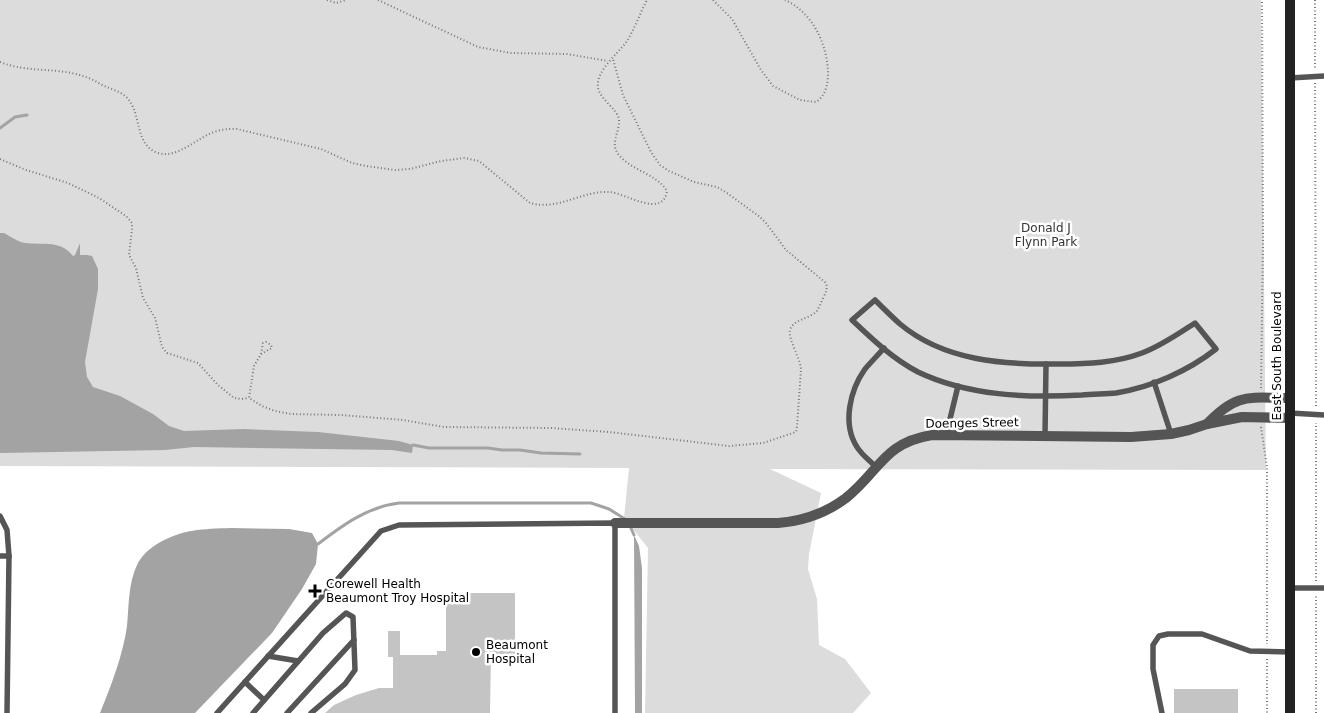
<svg xmlns="http://www.w3.org/2000/svg" width="1324" height="713" font-family="'DejaVu Sans',sans-serif">
	<rect width="100%" height="100%" fill="#fff"/>
	<path fill="#dcdcdc" d="M0,0H1261L1266,470L770,469L821,493L809,554L808,569L817,599L819,645L845,659L871,693L853,713H645L648,548L624,518L629,468L0,466Z"/>
	<g fill="#a3a3a3">
		<path d="M0,233H4C10,236 18,242 25,243C44,245 61,240 73,256L75,255L80,243V255H87L92,256L98,269V289L85,362L87,377L93,387L120,396L153,414L169,426L184,431L244,429L318,432L399,441L413,445L412,453L392,450L194,447L165,450L0,453Z"/>
		<path d="M231,528L289,529L312,533L318,544L316,564L302,589L272,633L195,713H100C111,686 123,655 127,626C129,606 128,584 137,565C141,556 149,549 157,544C183,529 202,529 231,528Z"/>
		<path d="M634,535L639,546L642,568V713H635Z"/>
	</g>
	<g fill="none" stroke-linecap="round" stroke-linejoin="round">
		<g stroke="#a3a3a3" stroke-width="3">
			<path d="M0,128L15,117L27,115"/>
			<path d="M413,445L429,448H488L502,450H520L541,453L580,454"/>
			<path d="M630,526L634,535"/>
			<path d="M318,544C343,525 367,507 399,503H591L609,509L625,519"/>
		</g>
	</g>
	<g fill="#c4c4c4">
		<path d="M446,593H515V654H491L490,713H325L334,705L356,695L379,688H393V657H388V631H400V655H437V651H446Z"/>
		<rect x="1174" y="689" width="64" height="24"/>
	</g>
	<g fill="none" stroke-linecap="round" stroke-linejoin="round">
		<g stroke="#777" stroke-width="2" stroke-dasharray="1 2.5" stroke-linecap="butt">
			<path d="M327,0L336,3L346,0"/>
			<path d="M378,0L478,47L511,53L567,54L608,61"/>
			<path d="M713,0L732,19L761,70L773,86L800,100L816,102C836,89 827,50 818,33C811,19 799,6 785,0"/>
			<path d="M1315,0V68"/>
			<path d="M0,62C27,73 56,67 83,76C90,78 97,82 104,86C111,89 119,91 125,96C143,111 133,145 158,153C178,159 196,138 214,132C222,129 229,129 237,129L321,149L352,163L366,166L395,170L410,169L441,161L464,158L479,161L530,203C558,211 583,190 610,192C625,193 663,219 667,191C657,174 632,171 619,155C609,143 620,133 619,119C617,109 601,100 598,88C595,71 618,54 627,41C635,28 640,13 647,0"/>
			<path d="M1315,83L1316,408"/>
			<path d="M0,159L26,170L68,183L99,198L126,216L132,223V229L129,255L136,268L143,298L155,318L162,347L167,353L198,363L218,385L234,398L242,399L249,398"/>
			<path d="M261,354L263,343L266,342L271,345L272,348L261,354L254,366L249,398L262,406L275,411L291,414L341,415L403,420L444,427L552,428L609,432L729,446L763,443L796,432L797,427L801,369C800,358 788,339 790,330C793,320 808,319 816,312C819,308 821,303 823,298C826,292 828,289 826,283L786,250L766,223L760,217L727,193L717,187L694,182L669,171L660,165L651,152L623,95L613,59"/>
			<path d="M1261,388L1263,243L1262,0"/>
			<path d="M1261,427L1267,467V644"/>
			<path d="M1316,581V423"/>
			<path d="M1267,659V713"/>
			<path d="M1316,713V595"/>
		</g>
		<g stroke="#555" stroke-width="5.5">
			<path d="M1290,78L1324,76"/>
			<path d="M875,300C883,308 891,316 900,324C944,361 1004,365 1059,364C1088,364 1115,363 1142,353C1161,346 1178,334 1195,323L1216,349C1188,371 1152,387 1116,393C1105,394 1093,394 1082,395C1028,398 968,396 918,372C893,359 872,339 852,320Z"/>
			<path d="M1154,382L1171,434"/>
			<path d="M1290,413L1324,415"/>
			<path d="M948,434L950,419L958,386"/>
			<path d="M1045,436L1046,364"/>
			<path d="M876,467C870,461 861,454 857,447C842,424 850,390 865,369C871,362 878,355 884,348"/>
			<path d="M0,516L7,530L9,556L7,713"/>
			<path d="M0,556H9"/>
			<path d="M1290,588H1324"/>
			<path d="M268,656L298,661"/>
			<path d="M245,682L264,700"/>
			<path d="M217,713L381,531L399,525L615,523V713"/>
			<path d="M253,713L323,633L346,613L353,617L355,670L345,684L311,713"/>
			<path d="M287,713L354,640"/>
			<path d="M1162,713L1153,669V645L1159,636L1168,634H1202L1250,651L1290,652"/>
		</g>
		<g stroke="#555" stroke-width="10">
			<path d="M1207,424C1237,392 1249,398 1290,398"/>
			<path d="M615,523H778C803,521 826,513 846,498C880,471 883,443 932,435L1131,437L1171,434L1189,430L1207,424L1242,417L1290,418"/>
		</g>
		<path stroke="#222" stroke-width="10" d="M1290,713V0"/>
	</g>
	<g fill="#000" stroke="#fff" stroke-width="2">
		<path d="M312.5 583.5h5v5h5v5h-5v5h-5v-5h-5v-5h5z"/>
		<circle cx="476" cy="652" r="5"/>
	</g>
	<g text-anchor="middle" dominant-baseline="central" stroke-width="5" stroke-linejoin="round" paint-order="stroke">
		<g font-size="12" fill="#333" stroke="#fff">
			<text x="1046" y="228">Donald J<tspan x="1046" dy="14">Flynn Park</tspan></text>
		</g>
		<g font-size="12" fill="#000" stroke="#fff">
			<text transform="translate(1277 356) rotate(-90)">East South Boulevard</text>
			<text transform="translate(972 423) rotate(-1)">Doenges Street</text>
		</g>
		<g font-size="12" fill="#000" stroke="#fff" text-anchor="start">
			<text x="326" y="584">Corewell Health<tspan x="326" dy="14">Beaumont Troy Hospital</tspan></text>
			<text x="486" y="645">Beaumont<tspan x="486" dy="14">Hospital</tspan></text>
		</g>
	</g>
</svg>
